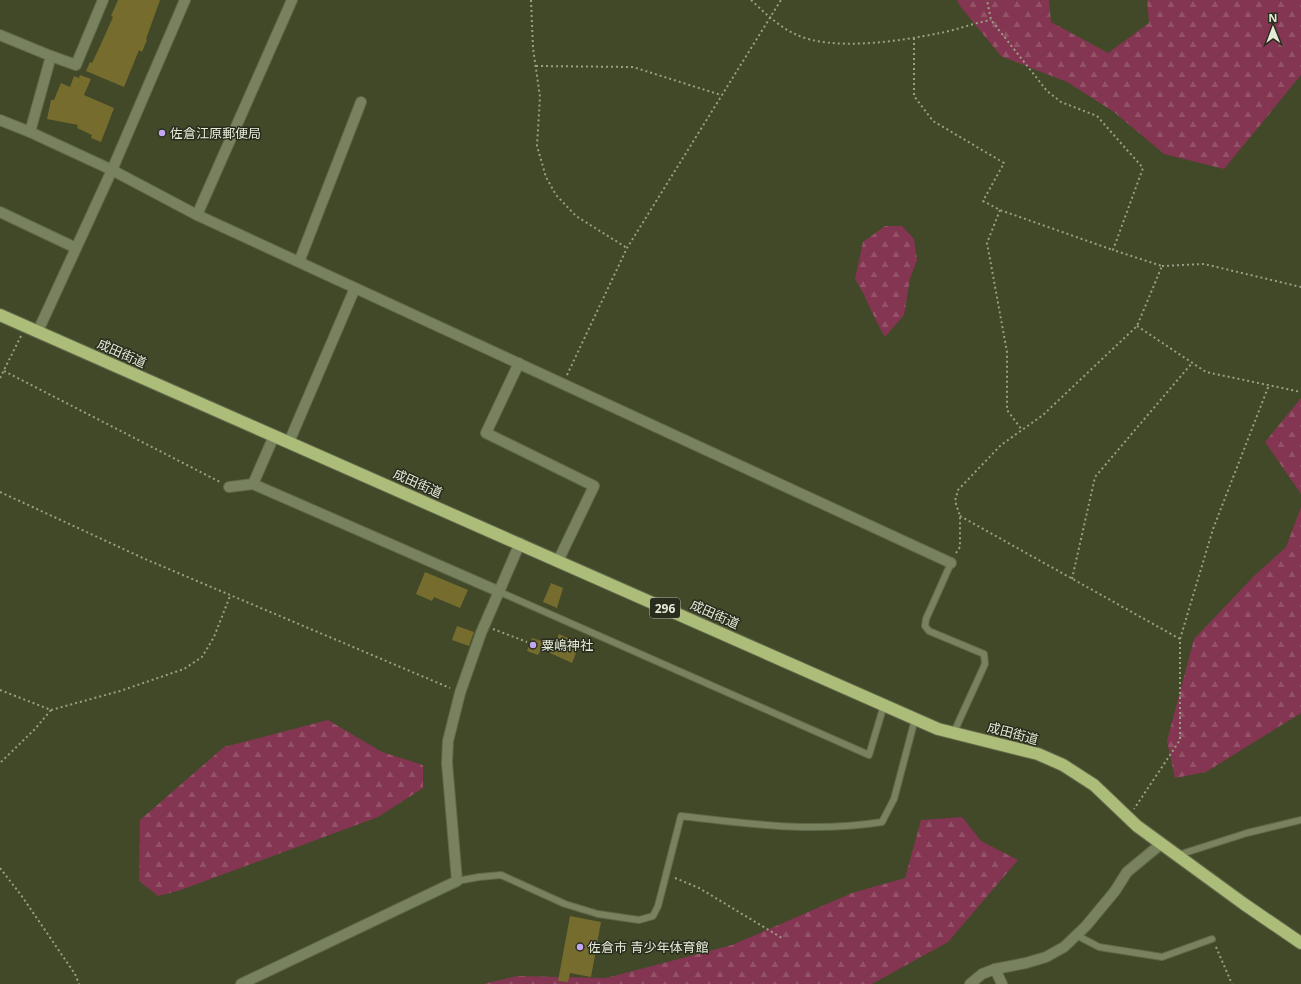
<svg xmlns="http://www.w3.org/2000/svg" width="1301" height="984" font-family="'Open Sans','Noto Sans JP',sans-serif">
	<defs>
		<pattern id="forest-firs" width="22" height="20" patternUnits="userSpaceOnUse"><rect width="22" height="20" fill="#833551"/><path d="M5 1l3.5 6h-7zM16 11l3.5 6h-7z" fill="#945269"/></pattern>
	</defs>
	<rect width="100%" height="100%" fill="#414928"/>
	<g fill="url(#forest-firs)">
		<path d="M957,0H1049L1051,22L1108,53L1149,23L1147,0H1301V75L1224,169L1164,154L1114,112L1067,82L1001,56L960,6Z"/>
		<path d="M885,226H902L914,239L917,260L910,279L904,315L885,337C873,317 867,298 855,279L863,242Z"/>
		<path d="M1301,398V494L1265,442Z"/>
		<path d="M1301,507V713L1206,772L1175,778L1167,741L1194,639L1254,576L1286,547Z"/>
		<path d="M328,720L382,752L423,765V788L378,817L178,891L158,896L139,881L140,820L224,747Z"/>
		<path d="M962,817L981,841L1018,860L948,942L872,984H483L517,976L606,978L732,945L852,893L905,878L921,820Z"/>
	</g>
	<g fill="#766c2e">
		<path d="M118,0H160L146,39L147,40L142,52L139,50L124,87L86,71L90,62L92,63L101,44L113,17L111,16Z"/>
		<path d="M80,75L91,79L84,95L114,108L101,142L91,138L92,135L77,128L78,125L47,119L51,100H54L61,83L70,87L74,76L79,78Z"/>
		<path d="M425,572L468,590L460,608L434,597L432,601L416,594Z"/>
		<path d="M551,583L563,588L557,608L543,602Z"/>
		<path d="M457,626L474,632L469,646L452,640Z"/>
		<path d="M559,634L574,641L572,645L578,648L572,663L550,653Z"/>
		<path d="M532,638L545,642L541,652L540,651L538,655L527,651Z"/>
		<path d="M570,916L601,922L591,977L570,973L568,982L558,981Z"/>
	</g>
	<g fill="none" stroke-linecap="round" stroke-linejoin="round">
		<g stroke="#61674a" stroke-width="8">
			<g id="lane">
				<path d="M951,563L926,619L925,626L929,631L984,654L985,664L954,732"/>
				<path d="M500,592L869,755L884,705"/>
				<path d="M1178,855L1247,833L1301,820"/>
				<path d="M457,881L479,877L501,875L565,904L598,914L639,920L653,916L658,906L681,816C749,824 814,833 882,822L894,799L915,719"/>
				<path d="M1076,935L1099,947L1162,957L1212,939"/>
			</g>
		</g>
		<g stroke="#61674a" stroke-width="12">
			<g id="street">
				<path d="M103,0L76,65L51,56L30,132L112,170L197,215L951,563"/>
				<path d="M0,35L51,56"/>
				<path d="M0,120L30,132"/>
				<path d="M0,212L76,248"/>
				<path d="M197,215L292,0"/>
				<path d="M299,262L361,102"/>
				<path d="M519,363L486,433L594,486L558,561"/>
				<path d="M289,442L355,288"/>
				<path d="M253,484L500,592"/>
				<path d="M229,487L253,484L274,436"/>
				<path d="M995,969L1002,984"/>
				<path d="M241,984L457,881L447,763L448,741L460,693L481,633L520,543"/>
				<path d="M970,984L982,974L995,969L1026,963L1046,957L1064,947L1086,926L1115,891L1127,872L1161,844"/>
			</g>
		</g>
		<g stroke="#61674a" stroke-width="12">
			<path id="secondary" d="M38,331L112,170L185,0"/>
		</g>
		<g stroke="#61674a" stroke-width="14">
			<path id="highway" d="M0,315L938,729L1038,754L1063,765L1094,785L1137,826L1244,904L1301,943"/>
		</g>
		<g stroke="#9aa087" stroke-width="2" stroke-dasharray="2 3" stroke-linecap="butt">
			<path d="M531,0L533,48L540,97L537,146L546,177L556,195L576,216L627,248"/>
			<path d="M751,0C765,13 778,26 795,34C831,52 901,41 940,33C957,30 973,23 991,20"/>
			<path d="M914,38V96L933,121L1004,163L983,201L1000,210L1113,250"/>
			<path d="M536,66L633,67L721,95"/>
			<path d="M1000,210L987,243L1007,352V410L1022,430"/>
			<path d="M1162,266L1204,264L1301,287"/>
			<path d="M1137,326L1206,372L1301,392"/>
			<path d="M4,371L220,482"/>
			<path d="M567,375L627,248L781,0"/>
			<path d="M0,378L21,336"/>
			<path d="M0,492L145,559L450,688"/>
			<path d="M960,516L1180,639V740L1134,809"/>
			<path d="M956,553L960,547V516L955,501L958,490L1001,445L1043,415L1137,326L1162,266L1113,250L1143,168L1097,116L1061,102L1047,91L991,20L987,0"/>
			<path d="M1072,579L1095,477L1192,363"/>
			<path d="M493,629L527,642"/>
			<path d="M1180,639L1213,529L1269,385"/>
			<path d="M0,690L51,710L35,729L0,763"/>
			<path d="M51,710L120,691L184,669L202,657L214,637L230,596"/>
			<path d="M0,868L21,895L75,974L79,984"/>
			<path d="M675,878L699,888L782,938"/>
			<path d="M1216,947L1232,984"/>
		</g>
		<use href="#lane" stroke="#79825f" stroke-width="6"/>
		<use href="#street" stroke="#79825f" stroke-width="10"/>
		<use href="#secondary" stroke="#79825f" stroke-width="10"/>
		<use href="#highway" stroke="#acbc79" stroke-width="12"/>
	</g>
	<g fill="#c2a8f3" stroke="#292d1e" stroke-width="1.5">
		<circle cx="162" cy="133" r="4"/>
		<circle cx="533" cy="645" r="4"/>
		<circle cx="580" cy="947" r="4"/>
	</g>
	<g text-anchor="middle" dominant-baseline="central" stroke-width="3" stroke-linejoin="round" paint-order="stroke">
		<rect fill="#292d1e" stroke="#adb2a0" stroke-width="1" x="650" y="598" width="30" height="20" rx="3"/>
		<g font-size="12" font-weight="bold" fill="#e5ebd7">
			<text x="665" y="608">296</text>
		</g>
		<g font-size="13" fill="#e5ebd7" stroke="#292d1e" text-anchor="start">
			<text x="170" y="133">佐倉江原郵便局</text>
			<text x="541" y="645">粟嶋神社</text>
			<text x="588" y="947">佐倉市 青少年体育館</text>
		</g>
		<g font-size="13" fill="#e5ebd7" stroke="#292d1e">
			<text transform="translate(122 353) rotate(24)">成田街道</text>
			<text transform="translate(418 483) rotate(24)">成田街道</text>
			<text transform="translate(715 614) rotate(24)">成田街道</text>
			<text transform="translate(1013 733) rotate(15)">成田街道</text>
		</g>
	</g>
	<g transform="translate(1273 28) rotate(359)" stroke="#292d1e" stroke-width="3" paint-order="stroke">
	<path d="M0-3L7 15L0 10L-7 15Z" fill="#e5ebd7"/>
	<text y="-6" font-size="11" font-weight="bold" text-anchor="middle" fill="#e5ebd7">N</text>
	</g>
</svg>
